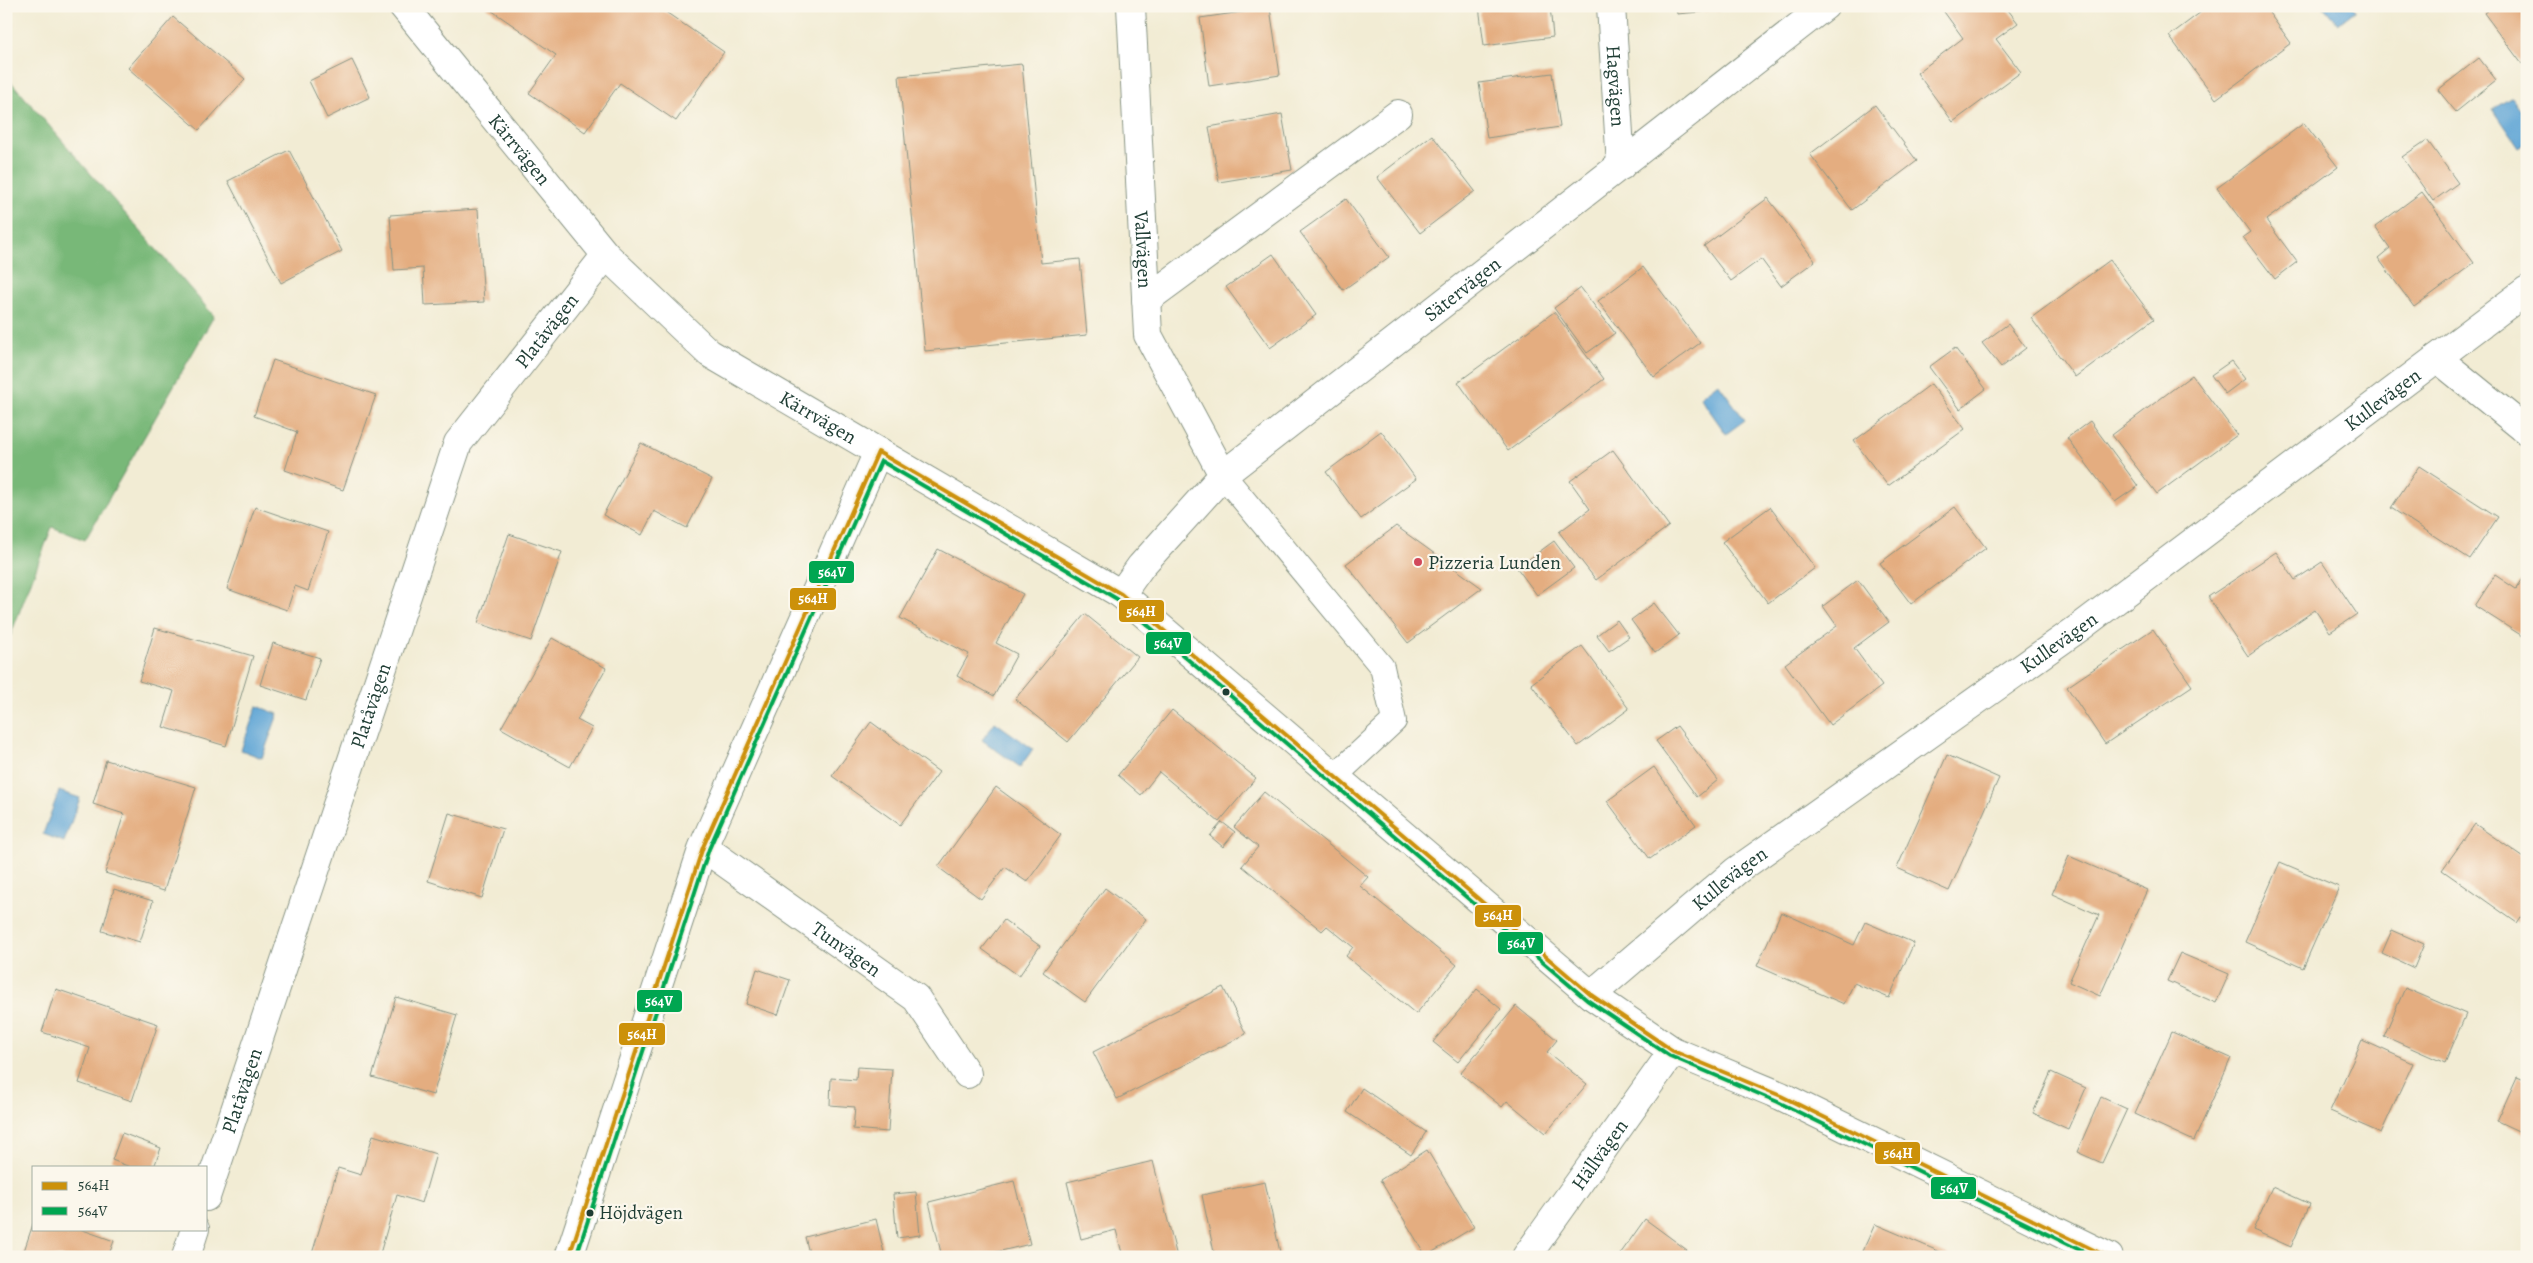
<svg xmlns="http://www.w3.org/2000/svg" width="2533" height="1263" font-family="Alegreya,serif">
	<rect width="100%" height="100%" fill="#fbf7ec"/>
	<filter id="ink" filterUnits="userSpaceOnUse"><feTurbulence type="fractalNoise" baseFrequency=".02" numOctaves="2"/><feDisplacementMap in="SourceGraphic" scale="10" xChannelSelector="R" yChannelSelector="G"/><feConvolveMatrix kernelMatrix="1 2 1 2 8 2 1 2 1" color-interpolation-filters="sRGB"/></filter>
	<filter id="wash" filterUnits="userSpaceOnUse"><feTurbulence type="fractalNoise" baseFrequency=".0096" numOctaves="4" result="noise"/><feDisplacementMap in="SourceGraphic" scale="20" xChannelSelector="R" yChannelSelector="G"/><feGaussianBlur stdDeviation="1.12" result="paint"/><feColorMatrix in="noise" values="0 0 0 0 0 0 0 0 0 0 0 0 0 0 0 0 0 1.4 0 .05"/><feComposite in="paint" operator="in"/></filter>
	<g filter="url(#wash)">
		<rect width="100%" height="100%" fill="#f2ecd4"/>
		<path fill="#78b878" stroke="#4c7a56" d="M6,76L214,316L85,540L52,527L6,647Z"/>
		<g fill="#60a6d6" stroke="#407285">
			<path d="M2323,6H2352L2356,10L2338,24Z"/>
			<path d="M2512,97L2527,119V142L2519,147L2493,109Z"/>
			<path d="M1718,383L1745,420L1726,434L1700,397Z"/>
			<path d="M257,706L278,714L262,758L241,750Z"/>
			<path d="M995,722L1033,749L1020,767L982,740Z"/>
			<path d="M59,791L80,798L64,842L43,834Z"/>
		</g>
		<g id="blocks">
			<g fill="#e4ad80">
				<path d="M485,6H657L724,52L676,121L620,83L585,132L529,93L556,55Z"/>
				<path d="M1479,6H1550L1553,37L1484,46Z"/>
				<path d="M1676,6H1732V9L1677,14Z"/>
				<path d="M1946,6H2005L2018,23L1996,39L2021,72L1953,122L1917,73L1963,38L1942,9Z"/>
				<path d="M2209,6H2264L2291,43L2216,99L2169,36Z"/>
				<path d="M2493,6H2527V61L2522,64L2484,13Z"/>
				<path d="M1270,8L1280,75L1209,86L1200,18Z"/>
				<path d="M173,17L245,79L199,130L128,68Z"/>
				<path d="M2479,58L2496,80L2456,112L2438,90Z"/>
				<path d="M352,60L370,97L327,118L309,81Z"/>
				<path d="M1022,64L1041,263L1080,259L1087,335L925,351L899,76Z"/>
				<path d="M1552,73L1560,127L1487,138L1479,83Z"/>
				<path d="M1875,105L1917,161L1852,210L1810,154Z"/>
				<path d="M1282,114L1292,170L1219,182L1209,127Z"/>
				<path d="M2304,123L2338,167L2266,220L2297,262L2275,279L2243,237L2250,232L2217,188Z"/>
				<path d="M1432,135L1475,191L1420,233L1377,177Z"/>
				<path d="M2427,140L2458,183L2433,201L2402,157Z"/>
				<path d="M289,150L342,251L281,283L228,181Z"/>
				<path d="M2422,192L2474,263L2414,307L2378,258L2390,248L2375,227Z"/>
				<path d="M1768,198L1815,261L1781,286L1761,259L1731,281L1704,246Z"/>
				<path d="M1346,199L1389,257L1343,290L1300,232Z"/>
				<path d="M478,209L484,302L425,305L423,268L394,270L390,215Z"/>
				<path d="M1273,254L1316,315L1270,348L1226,287Z"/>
				<path d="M2110,260L2154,319L2075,377L2031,318Z"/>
				<path d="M1643,267L1700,343L1654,377L1598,301Z"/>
				<path d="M1581,288L1615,333L1587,353L1554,308Z"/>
				<path d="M1554,312L1604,379L1508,451L1458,382Z"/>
				<path d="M2008,324L2026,348L2001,367L1982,343Z"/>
				<path d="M1955,348L1986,389L1960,409L1929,367Z"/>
				<path d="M273,360L376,395L343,490L285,470L297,432L254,416Z"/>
				<path d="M2231,361L2245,379L2225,394L2211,375Z"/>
				<path d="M2192,375L2237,435L2157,494L2112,435Z"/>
				<path d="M1931,384L1965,429L1888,486L1854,441Z"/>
				<path d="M2090,421L2138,486L2115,502L2067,438Z"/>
				<path d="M1381,431L1416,479L1361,519L1326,472Z"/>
				<path d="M641,443L712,479L687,528L654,511L642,535L603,515Z"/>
				<path d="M1613,450L1669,526L1596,580L1559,532L1590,509L1570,481Z"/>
				<path d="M2419,466L2498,517L2470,559L2391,508Z"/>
				<path d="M255,507L328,532L308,591L295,586L287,610L227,589Z"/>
				<path d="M1770,507L1815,568L1768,603L1722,542Z"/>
				<path d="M1955,507L1986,548L1911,604L1880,563Z"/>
				<path d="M1396,526L1482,588L1408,643L1346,564Z"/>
				<path d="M509,534L562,552L531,641L478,623Z"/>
				<path d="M1554,541L1574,568L1537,595L1517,568Z"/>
				<path d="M938,549L1023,594L996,643L1017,654L994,696L957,676L969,654L900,618Z"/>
				<path d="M2276,552L2295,580L2322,562L2357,614L2330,632L2315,610L2248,656L2208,597Z"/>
				<path d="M2527,573V639L2475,606L2495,575L2516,589Z"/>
				<path d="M1858,580L1889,622L1854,648L1882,686L1830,725L1785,664L1837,626L1823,606Z"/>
				<path d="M1654,603L1679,635L1655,653L1631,620Z"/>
				<path d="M1085,614L1138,657L1068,742L1015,699Z"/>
				<path d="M1617,620L1629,637L1609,651L1597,635Z"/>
				<path d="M155,628L253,656L226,746L163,727L174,691L139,681Z"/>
				<path d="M2153,629L2192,686L2105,744L2067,687Z"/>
				<path d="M552,638L606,668L577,720L592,728L570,767L501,728Z"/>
				<path d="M273,643L320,658L306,700L260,685Z"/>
				<path d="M1582,646L1629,709L1578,746L1531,684Z"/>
				<path d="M1172,710L1256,778L1219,822L1159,772L1141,795L1118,775Z"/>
				<path d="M871,722L939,772L900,825L832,776Z"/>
				<path d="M1677,726L1718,780L1697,797L1656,741Z"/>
				<path d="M1947,755L1999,778L1949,891L1897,868Z"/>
				<path d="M106,760L196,787L164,891L105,873L124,814L93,804Z"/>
				<path d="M1654,767L1696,825L1650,859L1607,801Z"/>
				<path d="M996,787L1061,835L1027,882L1005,867L981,899L938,867Z"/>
				<path d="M1264,792L1368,877L1360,886L1457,965L1416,1014L1346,956L1353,947L1327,926L1322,931L1242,866L1258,847L1234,827Z"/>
				<path d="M449,813L503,829L482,898L428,881Z"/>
				<path d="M1222,822L1235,832L1223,847L1210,836Z"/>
				<path d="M2475,824L2527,860V908L2517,923L2442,870Z"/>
				<path d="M2069,856L2147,890L2100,996L2069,982L2099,915L2052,894Z"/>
				<path d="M2280,862L2339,887L2303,968L2245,942Z"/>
				<path d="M1105,888L1146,919L1085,1002L1043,972Z"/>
				<path d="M114,889L153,901L140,942L102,931Z"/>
				<path d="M1781,912L1854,945L1865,922L1914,943L1889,998L1854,983L1844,1004L1757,966Z"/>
				<path d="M1004,920L1040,946L1019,976L982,949Z"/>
				<path d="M2392,930L2424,944L2414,968L2382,953Z"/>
				<path d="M2180,953L2229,974L2216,1003L2167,981Z"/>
				<path d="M757,969L790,980L778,1015L746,1004Z"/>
				<path d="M1223,987L1246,1034L1117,1099L1093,1052Z"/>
				<path d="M2405,988L2466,1014L2445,1063L2384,1036Z"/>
				<path d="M56,989L158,1024L132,1101L79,1083L90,1048L42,1032Z"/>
				<path d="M1477,989L1501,1009L1458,1062L1433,1042Z"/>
				<path d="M396,997L457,1015L433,1095L372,1077Z"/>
				<path d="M1516,1006L1557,1040L1547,1052L1587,1084L1546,1133L1507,1101L1502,1107L1460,1073Z"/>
				<path d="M2172,1032L2231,1058L2194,1141L2135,1114Z"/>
				<path d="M2362,1040L2413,1063L2381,1133L2330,1111Z"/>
				<path d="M857,1067L892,1069L888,1132L853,1129L855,1107L830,1105L831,1078L856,1080Z"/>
				<path d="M2051,1072L2086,1088L2068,1129L2033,1113Z"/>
				<path d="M2517,1077L2527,1081V1135L2497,1121Z"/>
				<path d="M1362,1088L1426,1132L1411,1155L1347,1112Z"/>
				<path d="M2101,1097L2127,1109L2102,1163L2077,1152Z"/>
				<path d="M122,1133L161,1148L154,1167H130L112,1160Z"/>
				<path d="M373,1135L436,1154L422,1203L397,1195L379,1257H311L338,1168L361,1175Z"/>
				<path d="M1427,1150L1474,1227L1426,1256L1380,1180Z"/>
				<path d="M1153,1161L1177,1257H1123L1116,1230L1081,1239L1067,1182Z"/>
				<path d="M1014,1181L1030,1244L976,1257H942L929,1202Z"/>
				<path d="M1265,1182L1281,1257H1215L1202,1195Z"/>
				<path d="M2272,1187L2310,1204L2291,1247L2253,1230Z"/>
				<path d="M916,1192L920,1235L897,1238L893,1194Z"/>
				<path d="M876,1219L885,1257H810L805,1237Z"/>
				<path d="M1645,1219L1687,1250L1681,1257H1618Z"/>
				<path d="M33,1224L34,1229H80L114,1241L108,1257H22Z"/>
				<path d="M1875,1224L1952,1257H1860Z"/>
			</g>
		</g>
	</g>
	<g filter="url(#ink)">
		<use href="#blocks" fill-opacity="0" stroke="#889484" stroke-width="1"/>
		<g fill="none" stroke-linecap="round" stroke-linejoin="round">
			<g stroke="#889484" stroke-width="26">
				<path id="lane" d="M1223,475L1382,667L1394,721L1335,776"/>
			</g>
			<g stroke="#889484" stroke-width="30">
				<g id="street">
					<path id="s1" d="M403,6L606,255L709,353L1121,594L1591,995L1673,1051L1781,1096L2109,1257"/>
					<path id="s2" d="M1131,6L1148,335L1223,475"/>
					<path id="s3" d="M1611,6L1621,166"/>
					<path d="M1146,300L1398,114"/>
					<path d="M2437,358L2527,431"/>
					<path id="s4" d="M1121,594L1141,566L1223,475L1825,6"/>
					<path id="s5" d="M703,847L916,998L967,1074"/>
					<path id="s6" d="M1591,995L1736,871L2083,625L2527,290"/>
					<path id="s7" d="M206,1197L458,443L606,255"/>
					<path d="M186,1257L195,1229"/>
					<path d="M569,1257L703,847L878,452"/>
					<path id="s8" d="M1526,1257L1673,1051"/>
				</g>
			</g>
			<use href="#lane" stroke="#fff" stroke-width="24"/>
			<use href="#street" stroke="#fff" stroke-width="28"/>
			<g stroke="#fbf7ec" stroke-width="8">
				<path id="bus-1" d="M569,1257L703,847L878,452L1121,594L1591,995L1673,1051L1781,1096L2108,1257"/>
			</g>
			<g stroke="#fbf7ec" stroke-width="8">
				<path id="bus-2" d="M576,1257L709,849L881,461L1117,599L1587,1000L1670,1056L1778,1102L2094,1257"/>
			</g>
			<use href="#bus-1" stroke="#cc910a" stroke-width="4"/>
			<use href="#bus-2" stroke="#00a651" stroke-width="4"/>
		</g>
	</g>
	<circle fill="#d1495b" stroke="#fbf7ec" stroke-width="2" cx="1418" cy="562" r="5"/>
	<g fill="#1f3d34" stroke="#fbf7ec" stroke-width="2">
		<circle cx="1226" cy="692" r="4.5"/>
		<circle cx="590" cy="1213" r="4.5"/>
	</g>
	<g text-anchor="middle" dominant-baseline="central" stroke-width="4.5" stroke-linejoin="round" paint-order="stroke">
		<g font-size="19" fill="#1f3d34" stroke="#fbf7ec" text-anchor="start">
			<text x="599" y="1213">Höjdvägen</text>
		</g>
		<g font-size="20" fill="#1f3d34" stroke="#fbf7ec">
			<text stroke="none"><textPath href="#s3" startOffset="80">Hagvägen</textPath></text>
			<text stroke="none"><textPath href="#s1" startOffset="185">Kärrvägen</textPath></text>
			<text stroke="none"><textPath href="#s2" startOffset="244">Vallvägen</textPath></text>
			<text stroke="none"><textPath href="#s4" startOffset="460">Sätervägen</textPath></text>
			<text stroke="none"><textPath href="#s7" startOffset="938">Platåvägen</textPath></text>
			<text stroke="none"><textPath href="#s6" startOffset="991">Kullevägen</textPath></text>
			<text stroke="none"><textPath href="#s1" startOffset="590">Kärrvägen</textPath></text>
			<text stroke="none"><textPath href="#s6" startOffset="586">Kullevägen</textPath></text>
			<text stroke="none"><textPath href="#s7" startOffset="518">Platåvägen</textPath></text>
			<text stroke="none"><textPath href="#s6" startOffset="181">Kullevägen</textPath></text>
			<text stroke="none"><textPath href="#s5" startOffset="176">Tunvägen</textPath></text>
			<text stroke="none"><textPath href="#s7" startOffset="112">Platåvägen</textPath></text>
			<text stroke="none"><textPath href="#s8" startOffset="126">Hällvägen</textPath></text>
		</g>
		<g font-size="20" fill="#1f3d34" stroke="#fbf7ec" text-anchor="start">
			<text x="1428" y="562">Pizzeria Lunden</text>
		</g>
	</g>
	<g stroke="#fbf7ec" stroke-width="2">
		<rect x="808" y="560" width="47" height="24" rx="5" fill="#00a651"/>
		<rect x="789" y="587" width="48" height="24" rx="5" fill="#cc910a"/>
		<rect x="1118" y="599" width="47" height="24" rx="5" fill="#cc910a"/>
		<rect x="1145" y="631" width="47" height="24" rx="5" fill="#00a651"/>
		<rect x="1474" y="904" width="48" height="24" rx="5" fill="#cc910a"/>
		<rect x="1497" y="931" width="47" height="24" rx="5" fill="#00a651"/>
		<rect x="636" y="989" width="47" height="24" rx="5" fill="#00a651"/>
		<rect x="618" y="1022" width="48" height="24" rx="5" fill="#cc910a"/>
		<rect x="1874" y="1141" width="47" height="24" rx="5" fill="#cc910a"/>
		<rect x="1930" y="1176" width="47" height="24" rx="5" fill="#00a651"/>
	</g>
	<g font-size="14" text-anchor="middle" font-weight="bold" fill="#fff">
		<text x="832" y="577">564V</text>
		<text x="813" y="603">564H</text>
		<text x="1141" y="616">564H</text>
		<text x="1168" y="648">564V</text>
		<text x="1498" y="920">564H</text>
		<text x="1521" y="948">564V</text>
		<text x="659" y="1006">564V</text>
		<text x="642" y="1039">564H</text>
		<text x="1898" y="1158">564H</text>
		<text x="1954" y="1193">564V</text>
	</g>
	<rect width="2533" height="1263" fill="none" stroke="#fbf7ec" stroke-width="25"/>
	<rect x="32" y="1166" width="175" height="65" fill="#fbf7ec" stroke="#a3ada2"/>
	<rect x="42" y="1182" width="25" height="8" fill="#cc910a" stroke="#a3ada2"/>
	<text x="78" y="1190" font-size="15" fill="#1f3d34">564H</text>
	<rect x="42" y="1207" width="25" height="8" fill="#00a651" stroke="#a3ada2"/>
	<text x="78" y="1216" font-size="15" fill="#1f3d34">564V</text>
</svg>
